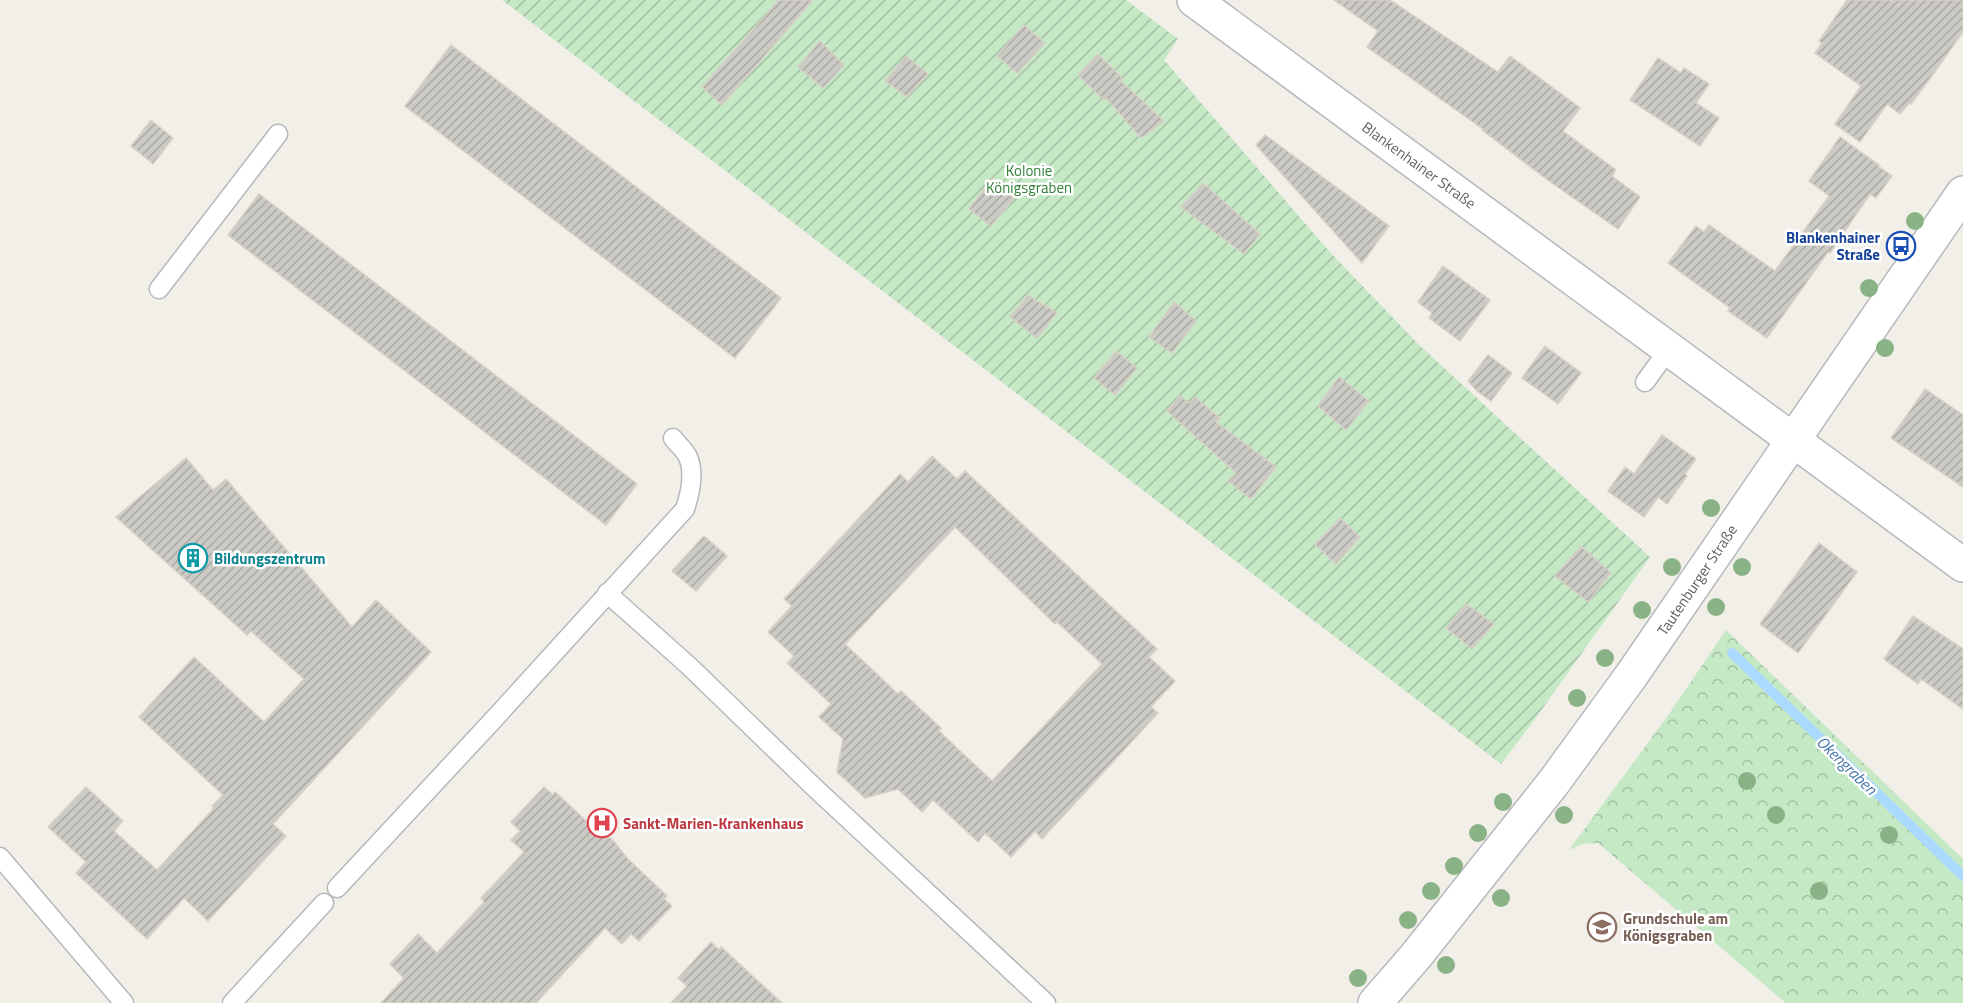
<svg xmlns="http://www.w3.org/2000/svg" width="1963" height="1003" font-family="'Titillium Web',sans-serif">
	<defs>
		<pattern id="park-crowns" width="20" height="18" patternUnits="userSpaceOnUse" patternTransform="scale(1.5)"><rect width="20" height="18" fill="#c5e8c5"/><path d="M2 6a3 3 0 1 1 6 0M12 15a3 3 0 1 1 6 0" fill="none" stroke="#a3c0a4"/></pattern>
		<pattern id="garden-furrows" width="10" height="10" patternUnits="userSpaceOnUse" patternTransform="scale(1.5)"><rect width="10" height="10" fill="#c5e8c5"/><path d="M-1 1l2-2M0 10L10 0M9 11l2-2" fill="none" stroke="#a3c0a4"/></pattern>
		<pattern id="building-hatch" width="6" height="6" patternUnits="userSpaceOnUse" patternTransform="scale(1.5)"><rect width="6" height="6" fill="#cccac5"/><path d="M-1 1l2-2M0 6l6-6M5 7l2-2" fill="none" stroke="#a9a8a4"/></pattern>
	</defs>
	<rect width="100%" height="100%" fill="#f1efe8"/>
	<path fill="url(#park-crowns)" d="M1726,630L1963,859V1003H1786L1598,843L1582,844L1569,850L1667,717Z"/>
	<path fill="url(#garden-furrows)" d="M502,0H1126L1178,39L1164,60L1328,250L1418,344L1650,557L1535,719L1501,764Z"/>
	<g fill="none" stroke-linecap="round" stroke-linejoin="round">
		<path stroke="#aadaff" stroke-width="10" d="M1732,653L1963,876"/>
	</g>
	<g fill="url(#building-hatch)" stroke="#d6d1c6" stroke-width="1.5" fill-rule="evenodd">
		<path d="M779,0H813L722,105L702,87Z"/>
		<path d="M1334,0H1390L1498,72L1510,56L1580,108L1563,131L1616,170L1612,176L1640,197L1618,229L1549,181L1482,130L1483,129L1367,47L1378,31Z"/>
		<path d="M1847,0H1963V32L1934,73L1911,104L1909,103L1900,114L1887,104L1860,142L1835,124L1861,86L1815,53L1822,43L1819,41Z"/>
		<path d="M1024,25L1045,43L1017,73L997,56Z"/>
		<path d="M820,41L844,65L823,88L798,67Z"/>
		<path d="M451,45L781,298L735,358L405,106Z"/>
		<path d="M1098,54L1123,79L1121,81L1164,121L1141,138L1106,98L1104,100L1078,75Z"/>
		<path d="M906,56L928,74L907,97L885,81Z"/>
		<path d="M1658,58L1681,73L1684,68L1709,84L1696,103L1719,118L1700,146L1630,100Z"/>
		<path d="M151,120L173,138L153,164L131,146Z"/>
		<path d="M1265,135L1389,226L1362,263L1256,145Z"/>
		<path d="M1840,137L1879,165L1878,166L1892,176L1876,198L1870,194L1830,253L1828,252L1767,338L1728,311L1730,308L1668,263L1696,226L1704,232L1709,225L1775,271L1829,196L1809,181Z"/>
		<path d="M993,178L1016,196L991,226L969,209Z"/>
		<path d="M1203,183L1260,234L1244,254L1181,207Z"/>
		<path d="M259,194L637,484L606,525L228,235Z"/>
		<path d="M1443,266L1490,300L1460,341L1429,318L1432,313L1418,302Z"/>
		<path d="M1028,295L1057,313L1037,338L1010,317Z"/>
		<path d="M1174,302L1196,321L1172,353L1149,337Z"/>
		<path d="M1545,346L1581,373L1558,404L1522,378Z"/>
		<path d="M1116,351L1137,368L1115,395L1094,378Z"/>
		<path d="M1488,355L1512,373L1491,401L1478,392L1468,381Z"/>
		<path d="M1339,377L1369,401L1346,430L1318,406Z"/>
		<path d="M1925,389L1963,415V487L1891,438Z"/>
		<path d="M1180,396L1190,403L1195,397L1220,418L1216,422L1276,467L1251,499L1228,481L1236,473L1167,411Z"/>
		<path d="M1662,435L1696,459L1685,474L1687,476L1667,504L1658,497L1644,517L1608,491L1625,467L1634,474Z"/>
		<path d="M932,456L957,479L965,471L1157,649L1149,657L1175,681L1151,707L1158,713L1042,839L1035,831L1011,857L985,833L978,842L933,800L922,812L898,789L865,798L837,772L843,739L819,717L831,704L787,663L794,656L768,632L792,606L784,599L900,474L908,482ZM955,527L1055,624L1057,622L1102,664L992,781L939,731L941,728L901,691L898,694L845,644Z"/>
		<path d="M186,458L213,490L226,479L352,627L376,600L431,652L273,824L286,836L208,921L184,898L147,939L76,873L86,862L48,827L86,787L123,821L114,831L157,870L214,808L212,806L223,795L139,717L194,657L264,722L304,679L251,631L247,635L116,517Z"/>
		<path d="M1340,518L1360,537L1336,564L1315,544Z"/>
		<path d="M704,536L727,556L696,591L672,571Z"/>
		<path d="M1819,543L1857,572L1798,653L1760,624Z"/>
		<path d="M1581,546L1611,573L1588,602L1555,576Z"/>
		<path d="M1466,604L1494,624L1472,649L1446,628Z"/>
		<path d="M1913,616L1963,649V709L1921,679L1918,684L1884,659Z"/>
		<path d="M544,787L553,795L555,792L595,829L613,840L627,858L667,896L664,899L672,906L639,941L631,934L622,944L605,928L536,1003H381L404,978L390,964L418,934L437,953L484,902L481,898L524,852L511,840L520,831L511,822Z"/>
		<path d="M711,942L719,950L721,947L782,1003H671L687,986L678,978Z"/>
	</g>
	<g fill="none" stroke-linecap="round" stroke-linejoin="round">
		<g stroke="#b5b8bc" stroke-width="21">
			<g id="lane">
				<path d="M159,289L278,134"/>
				<path d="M1645,382L1669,349"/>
				<path d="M607,593L689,666L816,789L1046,1003"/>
				<path d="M0,857L124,1003"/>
				<path d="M337,888L495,718L685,509C690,494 695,473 688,457C685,450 677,444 673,438"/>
				<path d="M232,1003L324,903"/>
			</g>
		</g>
		<g stroke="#b5b8bc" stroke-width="36">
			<path id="street" d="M1194,0L1963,565"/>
		</g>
		<g stroke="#b6babf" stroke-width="36">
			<path id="secondary" d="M1375,1003L1415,957L1554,782L1631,676L1963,193"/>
		</g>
		<use href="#lane" stroke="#fff" stroke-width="18"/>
		<use href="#street" stroke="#fff" stroke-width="33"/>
		<use href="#secondary" stroke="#fff" stroke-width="33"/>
	</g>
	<g fill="#89b387">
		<circle cx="1915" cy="221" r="9"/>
		<circle cx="1869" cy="288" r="9"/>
		<circle cx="1885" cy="348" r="9"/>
		<circle cx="1711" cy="508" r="9"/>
		<circle cx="1672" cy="567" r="9"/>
		<circle cx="1742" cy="567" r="9"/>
		<circle cx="1716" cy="607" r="9"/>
		<circle cx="1642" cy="610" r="9"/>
		<circle cx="1605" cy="658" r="9"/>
		<circle cx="1577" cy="698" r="9"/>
		<circle cx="1747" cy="781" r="9"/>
		<circle cx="1503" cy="802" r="9"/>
		<circle cx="1564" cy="815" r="9"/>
		<circle cx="1776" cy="815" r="9"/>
		<circle cx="1478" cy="833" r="9"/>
		<circle cx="1889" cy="835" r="9"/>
		<circle cx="1454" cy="866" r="9"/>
		<circle cx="1431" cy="891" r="9"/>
		<circle cx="1819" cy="891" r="9"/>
		<circle cx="1501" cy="898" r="9"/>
		<circle cx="1408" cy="920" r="9"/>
		<circle cx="1446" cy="965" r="9"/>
		<circle cx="1358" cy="978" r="9"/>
	</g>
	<defs>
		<g id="bus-ring" transform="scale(1.5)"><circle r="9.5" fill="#fff" stroke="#1a4fb4" stroke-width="1.5"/><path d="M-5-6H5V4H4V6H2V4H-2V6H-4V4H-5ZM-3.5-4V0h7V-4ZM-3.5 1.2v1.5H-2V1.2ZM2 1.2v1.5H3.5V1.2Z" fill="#1a4fb4"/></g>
		<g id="building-ring" transform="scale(1.5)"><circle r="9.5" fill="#fff" stroke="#0f9aa8" stroke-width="1.5"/><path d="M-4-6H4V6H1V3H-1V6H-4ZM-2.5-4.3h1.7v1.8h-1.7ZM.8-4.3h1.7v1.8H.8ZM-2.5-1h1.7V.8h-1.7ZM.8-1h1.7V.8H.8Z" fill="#0f9aa8"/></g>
		<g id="hospital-ring" transform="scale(1.5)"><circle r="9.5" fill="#fff" stroke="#e0444e" stroke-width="1.5"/><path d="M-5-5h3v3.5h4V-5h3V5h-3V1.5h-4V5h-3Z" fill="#e0444e"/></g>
		<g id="school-ring" transform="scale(1.5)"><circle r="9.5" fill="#fff" stroke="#8d6e63" stroke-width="1.5"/><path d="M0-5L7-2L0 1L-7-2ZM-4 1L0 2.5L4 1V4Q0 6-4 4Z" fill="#8d6e63"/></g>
	</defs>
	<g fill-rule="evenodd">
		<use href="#bus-ring" x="1901" y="246"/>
		<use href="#building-ring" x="193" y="558"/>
		<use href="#hospital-ring" x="602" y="823"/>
		<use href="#school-ring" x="1602" y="927"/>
	</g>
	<g text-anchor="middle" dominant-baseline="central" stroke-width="5" stroke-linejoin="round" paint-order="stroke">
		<g font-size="15" fill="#5f6368" stroke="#fff">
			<text transform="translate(1419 165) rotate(36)">Blankenhainer Straße</text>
			<text transform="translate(1697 580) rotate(-56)">Tautenburger Straße</text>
		</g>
		<g font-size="15" fill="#348238" stroke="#fff">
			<text x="1029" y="170">Kolonie<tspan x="1029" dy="17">Königsgraben</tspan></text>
		</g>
		<g font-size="15" font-weight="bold" fill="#164399" stroke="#fff" text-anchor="end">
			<text x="1880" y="237">Blankenhainer<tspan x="1880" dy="17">Straße</tspan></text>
		</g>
		<g font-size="15" font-weight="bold" fill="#0d838f" stroke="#fff" text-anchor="start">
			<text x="214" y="558">Bildungszentrum</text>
		</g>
		<g font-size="15" font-weight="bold" fill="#be3a42" stroke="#fff" text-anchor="start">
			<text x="623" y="823">Sankt-Marien-Krankenhaus</text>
		</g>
		<g font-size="15" font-weight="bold" fill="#785e54" stroke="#fff" text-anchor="start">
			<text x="1623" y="918">Grundschule am<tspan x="1623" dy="17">Königsgraben</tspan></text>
		</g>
		<g font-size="16" font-style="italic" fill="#4174aa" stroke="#fff">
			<text transform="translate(1847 765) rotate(44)">Okengraben</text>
		</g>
	</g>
</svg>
